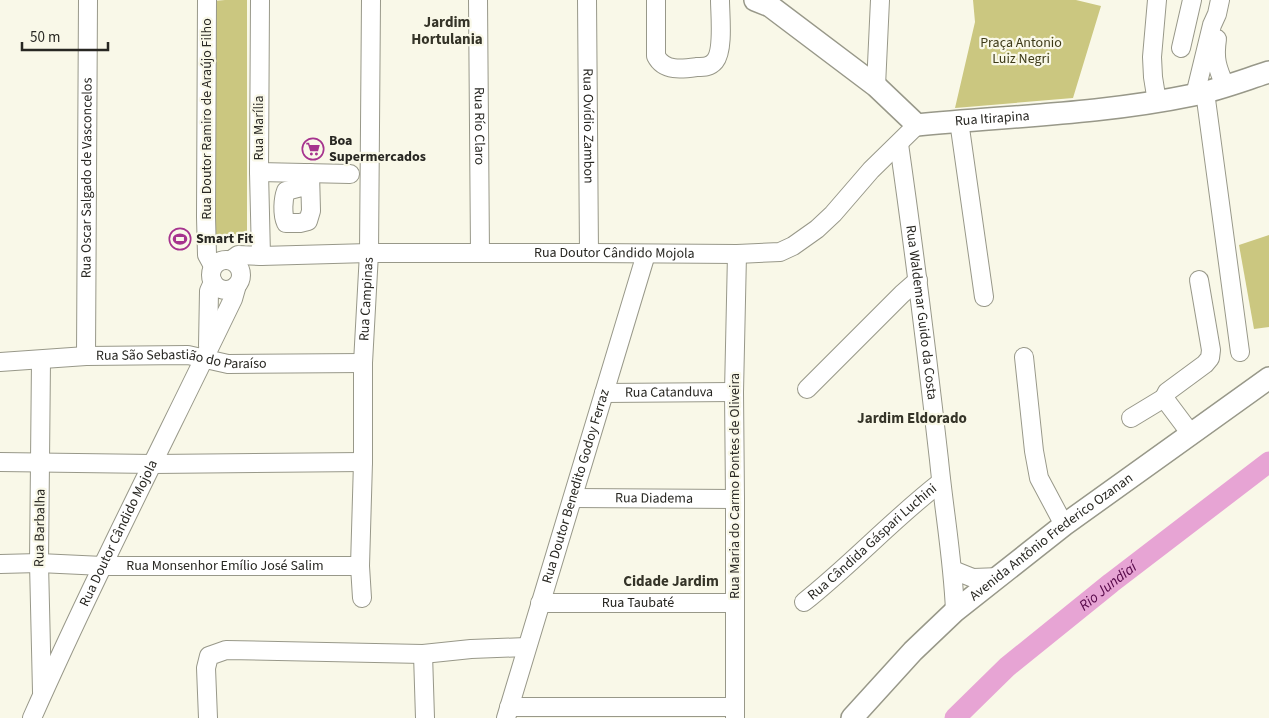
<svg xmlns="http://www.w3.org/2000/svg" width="1269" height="718" font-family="'Source Sans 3',sans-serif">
	<rect width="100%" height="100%" fill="#f9f8e8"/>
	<g fill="#cbc780">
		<path d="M225,0H247V235L213,238L214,1Z"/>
		<path d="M973,0H1076L1101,6L1073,98L955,108L975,22Z"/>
		<path d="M1269,235V327L1254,329L1239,245Z"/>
	</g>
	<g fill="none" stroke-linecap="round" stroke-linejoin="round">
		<path stroke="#e7a4d4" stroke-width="21" id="s1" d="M955,718L1007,667L1111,583L1269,462"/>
		<g stroke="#989889" stroke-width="20">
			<g id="minor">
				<path d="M207,0L206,217L207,255L213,266"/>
				<path d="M260,0L259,172L261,256"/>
				<path id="s2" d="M478,0L480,253"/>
				<path id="s3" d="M587,0L589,253"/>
				<path d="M656,0V56C664,72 683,69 697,67C704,67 710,67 715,61C724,50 720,14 720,0"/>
				<path d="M1217,39C1214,59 1217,67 1225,86"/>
				<path d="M1181,48L1192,0"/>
				<path d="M876,86L880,0"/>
				<path d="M1205,92L1240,352"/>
				<path d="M1195,95L1212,25L1217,14L1220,0"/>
				<path d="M1157,102L1153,77L1152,57L1157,0"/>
				<path d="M959,121L984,297"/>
				<path id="s4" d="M899,144C914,249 927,354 939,460C944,511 953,560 955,611"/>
				<path d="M259,172L350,174"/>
				<path d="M309,185L286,191C283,199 282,214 286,223H300L308,221L311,211L310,173"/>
				<circle cx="226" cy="275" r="15"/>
				<path id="s5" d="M231,260L238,255L261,256L369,253H589L737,254L780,252L793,246L817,229L833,214L871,170L917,125"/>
				<path d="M208,346L209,291L213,282"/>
				<path id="s6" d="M86,356L88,0"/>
				<path d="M1024,357L1034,451L1039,478L1064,525"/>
				<path d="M41,360L39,563L42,692"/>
				<path id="s7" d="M0,362L86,356L188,355L228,364L363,363"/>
				<path d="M807,389L902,294L918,280"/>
				<path id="s8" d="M604,393L734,392"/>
				<path d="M1131,418L1164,398"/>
				<path d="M1191,434L1164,398L1167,392L1205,364L1210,358L1211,350L1199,280"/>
				<path d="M0,462L154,464L363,462"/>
				<path id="s9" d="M573,498L735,499"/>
				<path id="s10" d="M0,564L39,563L103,566H360"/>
				<path d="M953,570L973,578L1000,577"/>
				<path id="s11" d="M362,598L360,566L363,462V363L369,253L371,0"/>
				<path id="s12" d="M804,602C852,564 893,519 941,482"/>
				<path id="s13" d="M540,603H735"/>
				<path d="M423,654L425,718"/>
				<path d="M509,707H735"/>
				<path id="s14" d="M32,718C95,576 166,438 233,299L237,285"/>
				<path d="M208,718L206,668L209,656L226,650L423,654L471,649L526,647"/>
				<path id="s15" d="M506,718L646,254"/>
				<path d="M735,718V499L734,392L737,254"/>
			</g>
		</g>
		<g stroke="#989889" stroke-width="24">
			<g id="major">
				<path id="s16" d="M755,0L770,6L876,86L917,125C1009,116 1102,114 1193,95C1218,90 1244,80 1269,72"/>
				<path id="s17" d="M852,718L913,651L955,611L1064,525L1269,378"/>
			</g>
		</g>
		<use href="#minor" stroke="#fff" stroke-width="18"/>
		<use href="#major" stroke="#fff" stroke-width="21"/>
	</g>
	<defs>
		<g id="supermarket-ring" transform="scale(1.125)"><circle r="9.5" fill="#f9f8e8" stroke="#a6338e" stroke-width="1.5"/><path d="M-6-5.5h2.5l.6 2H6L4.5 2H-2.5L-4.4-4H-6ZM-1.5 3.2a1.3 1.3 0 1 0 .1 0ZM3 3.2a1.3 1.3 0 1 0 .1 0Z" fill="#a6338e"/></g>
		<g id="stadium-ring" transform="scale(1.125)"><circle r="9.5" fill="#f9f8e8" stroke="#a6338e" stroke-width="1.5"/><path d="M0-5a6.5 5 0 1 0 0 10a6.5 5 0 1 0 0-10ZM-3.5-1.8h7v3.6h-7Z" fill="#a6338e"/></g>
	</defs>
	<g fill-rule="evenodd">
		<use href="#supermarket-ring" x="313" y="149"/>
		<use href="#stadium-ring" x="180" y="239"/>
	</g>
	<g text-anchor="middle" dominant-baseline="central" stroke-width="4.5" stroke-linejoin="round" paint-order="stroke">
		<g font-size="14" fill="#3d3a18" stroke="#f9f8e8">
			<text x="1021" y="43">Praça Antonio<tspan x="1021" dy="16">Luiz Negri</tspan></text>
		</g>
		<g font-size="14" fill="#282722" stroke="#f9f8e8">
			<text transform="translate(207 119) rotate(-90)">Rua Doutor Ramiro de Araújo Filho</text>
			<text stroke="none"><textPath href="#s16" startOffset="281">Rua Itirapina</textPath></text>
			<text stroke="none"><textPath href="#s2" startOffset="126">Rua Río Claro</textPath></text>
			<text stroke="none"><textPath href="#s3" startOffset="126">Rua Ovídio Zambon</textPath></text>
			<text transform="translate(259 128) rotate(-90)">Rua Marília</text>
			<text stroke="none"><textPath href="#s6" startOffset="178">Rua Oscar Salgado de Vasconcelos</textPath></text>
			<text stroke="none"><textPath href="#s5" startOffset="385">Rua Doutor Cândido Mojola</textPath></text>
			<text stroke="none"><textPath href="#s11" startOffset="299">Rua Campinas</textPath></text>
			<text stroke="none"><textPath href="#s4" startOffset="170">Rua Waldemar Guido da Costa</textPath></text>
			<text stroke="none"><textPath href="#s7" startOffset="182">Rua São Sebastião do Paraíso</textPath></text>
			<text stroke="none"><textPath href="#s8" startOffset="65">Rua Catanduva</textPath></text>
			<text stroke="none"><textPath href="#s15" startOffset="242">Rua Doutor Benedito Godoy Ferraz</textPath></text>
			<text transform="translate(735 486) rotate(-90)">Rua Maria do Carmo Pontes de Oliveira</text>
			<text stroke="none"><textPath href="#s9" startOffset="81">Rua Diadema</textPath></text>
			<text transform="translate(40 528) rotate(-89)">Rua Barbalha</text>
			<text stroke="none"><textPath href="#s14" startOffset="204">Rua Doutor Cândido Mojola</textPath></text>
			<text stroke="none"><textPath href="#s17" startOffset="270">Avenida Antônio Frederico Ozanan</textPath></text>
			<text stroke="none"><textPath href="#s12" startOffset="91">Rua Cândida Gáspari Luchini</textPath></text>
			<text stroke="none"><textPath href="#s10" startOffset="225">Rua Monsenhor Emílio José Salim</textPath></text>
			<text stroke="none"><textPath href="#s13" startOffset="98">Rua Taubaté</textPath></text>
		</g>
		<g font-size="14" font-weight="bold" fill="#282722" stroke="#f9f8e8" text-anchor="start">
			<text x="329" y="141">Boa<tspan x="329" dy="16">Supermercados</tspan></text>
			<text x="196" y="239">Smart Fit</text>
		</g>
		<g font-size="15" font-weight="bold" fill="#353428" stroke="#f9f8e8">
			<text x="447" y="22">Jardim<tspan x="447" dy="17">Hortulania</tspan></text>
			<text x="912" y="418">Jardim Eldorado</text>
			<text x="671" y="581">Cidade Jardim</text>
		</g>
		<g font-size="15" font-style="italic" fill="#560748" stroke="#f9f8e8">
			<text stroke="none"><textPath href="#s1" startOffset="202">Rio Jundiaí</textPath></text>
		</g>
	</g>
	<path d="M22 42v8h86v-8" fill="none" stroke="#282722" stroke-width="2.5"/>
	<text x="30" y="42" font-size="15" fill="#282722" stroke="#f9f8e8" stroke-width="4" paint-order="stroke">50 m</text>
</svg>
